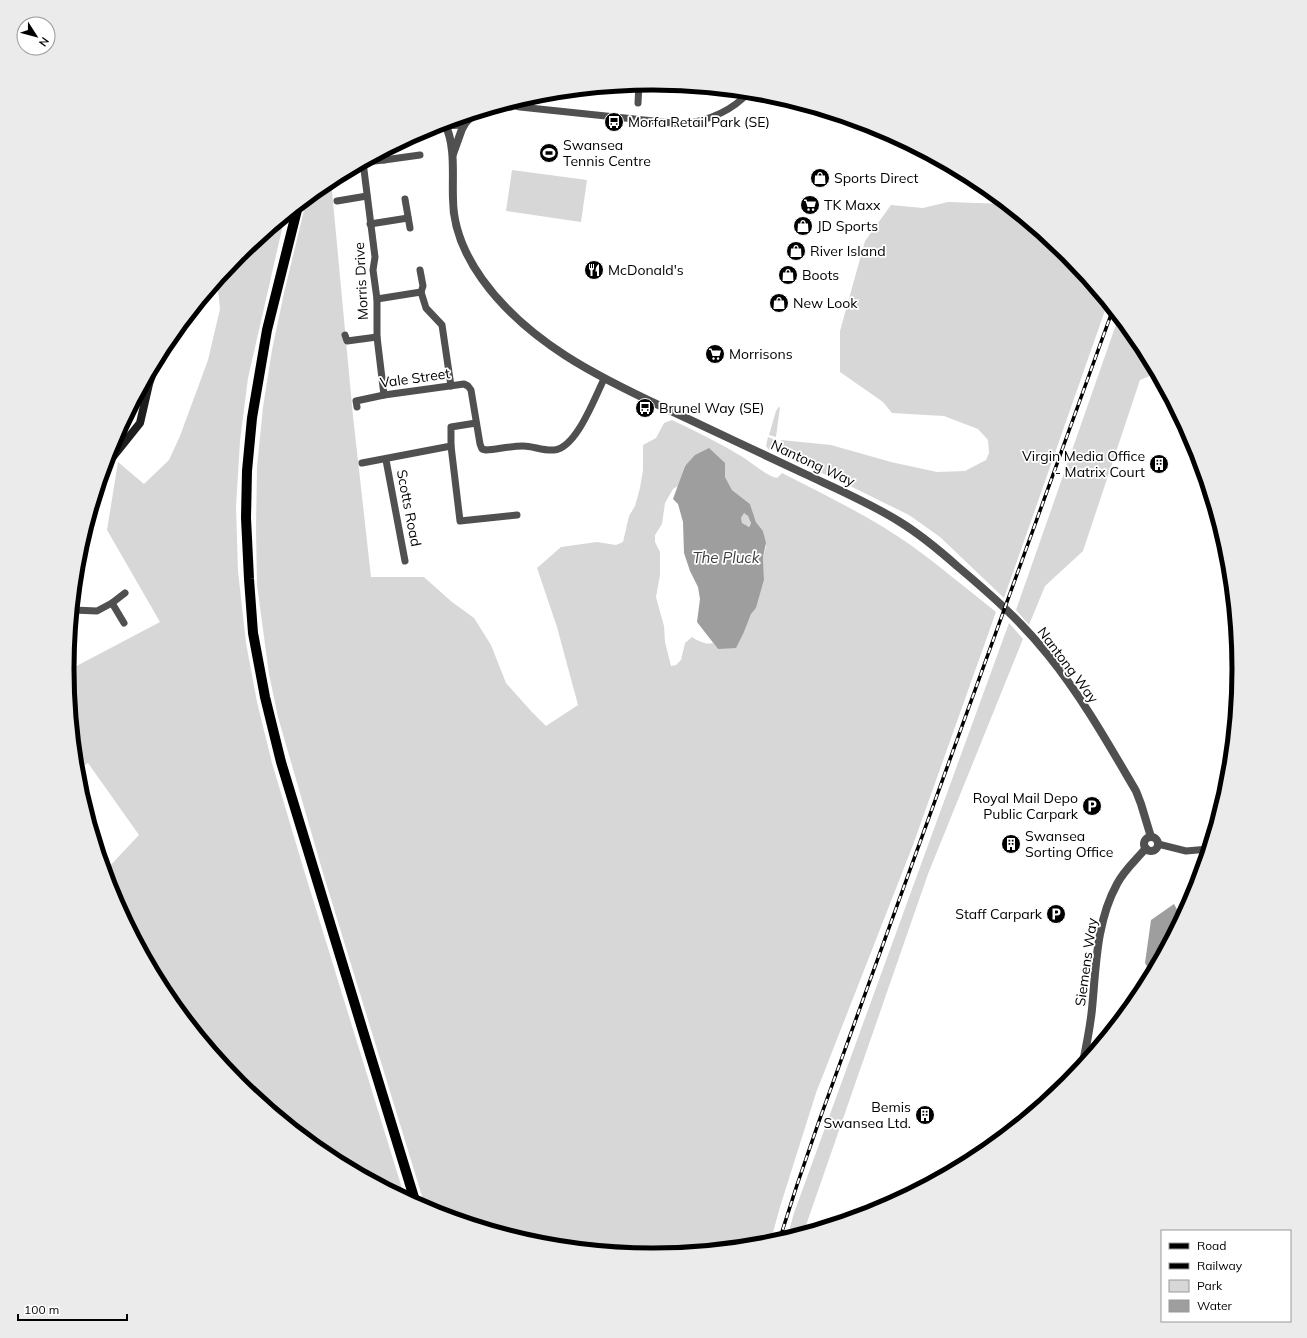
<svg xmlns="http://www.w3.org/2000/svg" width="1307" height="1338" font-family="Mulish,sans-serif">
	<rect width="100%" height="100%" fill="#fff"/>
	<g fill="#d7d7d7" fill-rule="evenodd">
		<path d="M512,170L587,180L581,222L506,211Z"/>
		<path d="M331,180L353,416L371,577H424L452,602L474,618L491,645L506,683L531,711L546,726L578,705L557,627L537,568L561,547L597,542L616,545L623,542L629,516L635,506L640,488L643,470V445L656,438L664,423L672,420C695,431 718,442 741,456C753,463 763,474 777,478L782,473C825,495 873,518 912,546C941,567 968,590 996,612L913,845L816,1093L780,1207L770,1243L653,1255L539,1244L426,1209L323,873L278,717L269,674L257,585L256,528L257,467L263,407L272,350L284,293L307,198ZM725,463V477L732,490L750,504L756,522L763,531L766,547L763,557L764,580L756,608L751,614L744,632L718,649L713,643C706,645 698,641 692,637L685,643L681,660L676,665L671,666L665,642L664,626L656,597L660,575V552L655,542V535L662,524L665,503L673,489L678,486L685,465Z"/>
		<path d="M948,202L1007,204L1068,254L1108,302L1004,598L940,537L909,515L844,483L782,455L781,440L831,445L891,462L937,472L965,471L986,460L989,453L988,440L978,429L944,416L892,413L883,402L840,372V331L865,241L891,205L923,208Z"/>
		<path d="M285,216L248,378L240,441L236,507L238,571L246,643L257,702L272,763L303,867L405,1198L327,1157L239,1084L166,995L112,893L105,871L139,835L88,763L77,770L67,671L160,622L107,530L118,462L144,484L169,460L180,436L208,360L220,309L217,281L239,254Z"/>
		<path d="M1119,316L1141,343L1157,373L1140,380L1083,551L1045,586L1029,625L1016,610Z"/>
		<path d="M779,407H780L776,437L769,435L776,411Z"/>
		<path d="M768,437L776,440L773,451L769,450L766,446Z"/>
		<path d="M743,513C748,514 750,519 751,523L748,527L742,523L741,518Z"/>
		<path d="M1009,623L1023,639L928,874L803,1234L787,1238L794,1213Z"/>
	</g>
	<g fill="#9e9e9e" fill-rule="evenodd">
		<path d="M709,448L725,463V477L732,490L750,504L756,522L763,531L766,543L763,557L764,580L756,608L751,614L744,632L736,648L718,649L697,622L700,599L698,587L690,571L684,553L683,522L678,504L673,499L685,466L695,455ZM744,513L748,516L751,523L749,527L742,523L741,518Z"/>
		<path d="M1174,904L1182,919L1152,975L1145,963L1151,920Z"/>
	</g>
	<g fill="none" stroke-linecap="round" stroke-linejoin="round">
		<g stroke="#505050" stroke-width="7">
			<path d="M667,88L692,89L699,87"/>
			<path d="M638,103L639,84"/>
			<path d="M506,104L520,107L682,124C707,121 732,111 749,92"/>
			<path d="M473,114L494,108L511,107"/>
			<path d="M384,160L420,155"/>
			<path d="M363,162L375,257L373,270L377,299V337L384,395"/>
			<path d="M364,162L384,160L386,150"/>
			<path d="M405,199L410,228"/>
			<path d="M337,201L367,196"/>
			<path d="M370,224L408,218"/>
			<path d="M421,292L426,308L442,325L451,386"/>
			<path d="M377,299L421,292L423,286L420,270"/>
			<path d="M345,335L347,341L377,337"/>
			<path d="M357,407L356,401L384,395L464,384L468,386L471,390L480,444L482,449L486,450C498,449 511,446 523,446C533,446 543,451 554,450C576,449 595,397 604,379"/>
			<path d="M451,446L460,521L517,515"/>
			<path d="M386,460L405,561"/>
			<path d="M362,463L451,446V427L476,423"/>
			<path d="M112,603L124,623"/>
			<path d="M73,610L97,611L112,603L125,593"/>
			<path d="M1158,844L1186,851L1209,849"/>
		</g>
		<g stroke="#505050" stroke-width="8">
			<path d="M443,123C455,127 467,125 473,114"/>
			<path d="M445,124C456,147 452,174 453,199C453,228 465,255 482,279C527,342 598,377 667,409C713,431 759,452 805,474C837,489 870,503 900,522C921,535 939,550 957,566C989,593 1021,621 1048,655C1082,697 1109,745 1136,791L1141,804L1151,837"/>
			<path d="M453,154L462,129L466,122"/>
			<circle cx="1151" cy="844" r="7"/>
			<path d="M1082,1067C1086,1048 1090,1029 1092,1009C1096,968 1096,922 1117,884C1124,870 1136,860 1146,848"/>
		</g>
		<path stroke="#1d1d1d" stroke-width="8" d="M104,468L140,423L149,384L158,358"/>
		<path stroke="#000" stroke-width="10" d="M298,206L267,330L252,418L247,471L246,518L249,579L253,633L265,697L281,762L366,1041L416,1204"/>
		<g stroke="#000" stroke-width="3.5">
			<path id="rail" d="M779,1241L797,1185L818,1124L1113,309"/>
		</g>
		<use href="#rail" stroke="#fff" stroke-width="2" stroke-dasharray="6" stroke-linecap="butt"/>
	</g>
	<defs>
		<g id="bus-disc" transform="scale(1)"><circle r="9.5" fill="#000" stroke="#fff"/><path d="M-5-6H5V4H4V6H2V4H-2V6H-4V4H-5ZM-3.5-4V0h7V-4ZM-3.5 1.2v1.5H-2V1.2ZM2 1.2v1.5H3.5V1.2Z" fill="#fff"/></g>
		<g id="stadium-disc" transform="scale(1)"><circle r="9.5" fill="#000" stroke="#fff"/><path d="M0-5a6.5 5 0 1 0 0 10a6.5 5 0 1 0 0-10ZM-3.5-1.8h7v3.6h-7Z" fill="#fff"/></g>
		<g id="shop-disc" transform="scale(1)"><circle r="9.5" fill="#000" stroke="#fff"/><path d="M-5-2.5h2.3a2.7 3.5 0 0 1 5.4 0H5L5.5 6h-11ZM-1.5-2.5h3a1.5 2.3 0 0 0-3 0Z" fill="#fff"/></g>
		<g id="supermarket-disc" transform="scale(1)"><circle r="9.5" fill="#000" stroke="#fff"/><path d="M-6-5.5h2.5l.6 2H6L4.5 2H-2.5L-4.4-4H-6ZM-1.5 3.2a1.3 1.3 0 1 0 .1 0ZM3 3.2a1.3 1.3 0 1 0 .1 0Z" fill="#fff"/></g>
		<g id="restaurant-disc" transform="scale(1)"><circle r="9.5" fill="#000" stroke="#fff"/><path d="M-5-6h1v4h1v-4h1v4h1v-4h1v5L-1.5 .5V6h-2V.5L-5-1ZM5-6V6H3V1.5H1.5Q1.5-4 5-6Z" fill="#fff"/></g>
		<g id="building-disc" transform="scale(1)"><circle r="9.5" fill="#000" stroke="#fff"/><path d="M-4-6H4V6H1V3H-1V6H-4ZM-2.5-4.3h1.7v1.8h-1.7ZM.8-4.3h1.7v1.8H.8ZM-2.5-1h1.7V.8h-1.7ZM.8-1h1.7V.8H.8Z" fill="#fff"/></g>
		<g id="parking-disc" transform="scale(1)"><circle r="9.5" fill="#000" stroke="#fff"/><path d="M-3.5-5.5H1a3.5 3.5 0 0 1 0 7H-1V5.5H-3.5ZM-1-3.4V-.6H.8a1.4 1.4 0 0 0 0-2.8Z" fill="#fff"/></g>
	</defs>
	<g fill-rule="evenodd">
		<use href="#bus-disc" x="614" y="122"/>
		<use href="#stadium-disc" x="549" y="153"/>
		<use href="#shop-disc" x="820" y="178"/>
		<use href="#supermarket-disc" x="810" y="205"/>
		<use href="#shop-disc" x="803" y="226"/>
		<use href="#shop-disc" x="796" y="251"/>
		<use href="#restaurant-disc" x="594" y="270"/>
		<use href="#shop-disc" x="788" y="275"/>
		<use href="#shop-disc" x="779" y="303"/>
		<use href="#supermarket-disc" x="715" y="354"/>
		<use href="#bus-disc" x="645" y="408"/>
		<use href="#building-disc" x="1159" y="464"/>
		<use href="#parking-disc" x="1092" y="806"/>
		<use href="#building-disc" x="1011" y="844"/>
		<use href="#parking-disc" x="1056" y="914"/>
		<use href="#building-disc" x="925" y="1115"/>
	</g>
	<g text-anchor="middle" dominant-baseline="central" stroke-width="3.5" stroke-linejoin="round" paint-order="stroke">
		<g font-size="14" fill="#000" stroke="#fff" text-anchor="start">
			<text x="628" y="122">Morfa Retail Park (SE)</text>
			<text x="563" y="145">Swansea<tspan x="563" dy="16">Tennis Centre</tspan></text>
			<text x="834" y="178">Sports Direct</text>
			<text x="824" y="205">TK Maxx</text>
			<text x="817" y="226">JD Sports</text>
			<text x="810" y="251">River Island</text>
			<text x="608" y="270">McDonald's</text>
			<text x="802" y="275">Boots</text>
			<text x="793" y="303">New Look</text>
			<text x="729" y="354">Morrisons</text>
			<text x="659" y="408">Brunel Way (SE)</text>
			<text x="1145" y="456" text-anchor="end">Virgin Media Office<tspan x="1145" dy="16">- Matrix Court</tspan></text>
			<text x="1078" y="798" text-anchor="end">Royal Mail Depo<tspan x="1078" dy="16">Public Carpark</tspan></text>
			<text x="1025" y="836">Swansea<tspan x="1025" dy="16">Sorting Office</tspan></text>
			<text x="1042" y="914" text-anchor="end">Staff Carpark</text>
			<text x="911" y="1107" text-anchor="end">Bemis<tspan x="911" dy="16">Swansea Ltd.</tspan></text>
		</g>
		<g font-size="14" fill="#000" stroke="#fff">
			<text transform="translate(361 281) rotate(-93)">Morris Drive</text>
			<text transform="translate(415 378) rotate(-8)">Vale Street</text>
			<text transform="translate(813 463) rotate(25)">Nantong Way</text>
			<text transform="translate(409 508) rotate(79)">Scotts Road</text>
			<text transform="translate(1068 665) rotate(53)">Nantong Way</text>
			<text transform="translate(1086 962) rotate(-82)">Siemens Way</text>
		</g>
		<g font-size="15" font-style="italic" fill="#3f3f3f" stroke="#fff">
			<text x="726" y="557">The Pluck</text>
		</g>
	</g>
	<path d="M0 0H1307V1338H0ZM74 669a579 579 0 1 1 1158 0a579 579 0 1 1-1158 0Z" fill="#ebebeb" fill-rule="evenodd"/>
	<path fill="none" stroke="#000" stroke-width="5" d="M74 669a579 579 0 1 1 1158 0a579 579 0 1 1-1158 0Z"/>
	<rect x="1161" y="1230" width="130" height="92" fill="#ffffff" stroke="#999999"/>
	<rect x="1169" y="1243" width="20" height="6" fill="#000000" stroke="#999999"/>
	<text x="1197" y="1250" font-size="12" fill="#000000">Road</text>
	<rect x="1169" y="1263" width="20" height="6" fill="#000000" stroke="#999999"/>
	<text x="1197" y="1270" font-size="12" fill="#000000">Railway</text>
	<rect x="1169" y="1280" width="20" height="12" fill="#d7d7d7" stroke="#999999"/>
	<text x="1197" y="1290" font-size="12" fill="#000000">Park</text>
	<rect x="1169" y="1300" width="20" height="12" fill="#9e9e9e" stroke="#999999"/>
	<text x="1197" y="1310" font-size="12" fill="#000000">Water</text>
	<g transform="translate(36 36) rotate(126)"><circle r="19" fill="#ffffff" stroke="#999999"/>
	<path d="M0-3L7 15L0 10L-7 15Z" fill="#000000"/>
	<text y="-6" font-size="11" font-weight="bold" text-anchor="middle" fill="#000000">N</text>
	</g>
	<path d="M18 1314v6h109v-6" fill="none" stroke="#000000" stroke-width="2"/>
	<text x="24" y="1314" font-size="12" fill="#000000" stroke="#ffffff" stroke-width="3" paint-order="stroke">100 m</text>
</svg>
